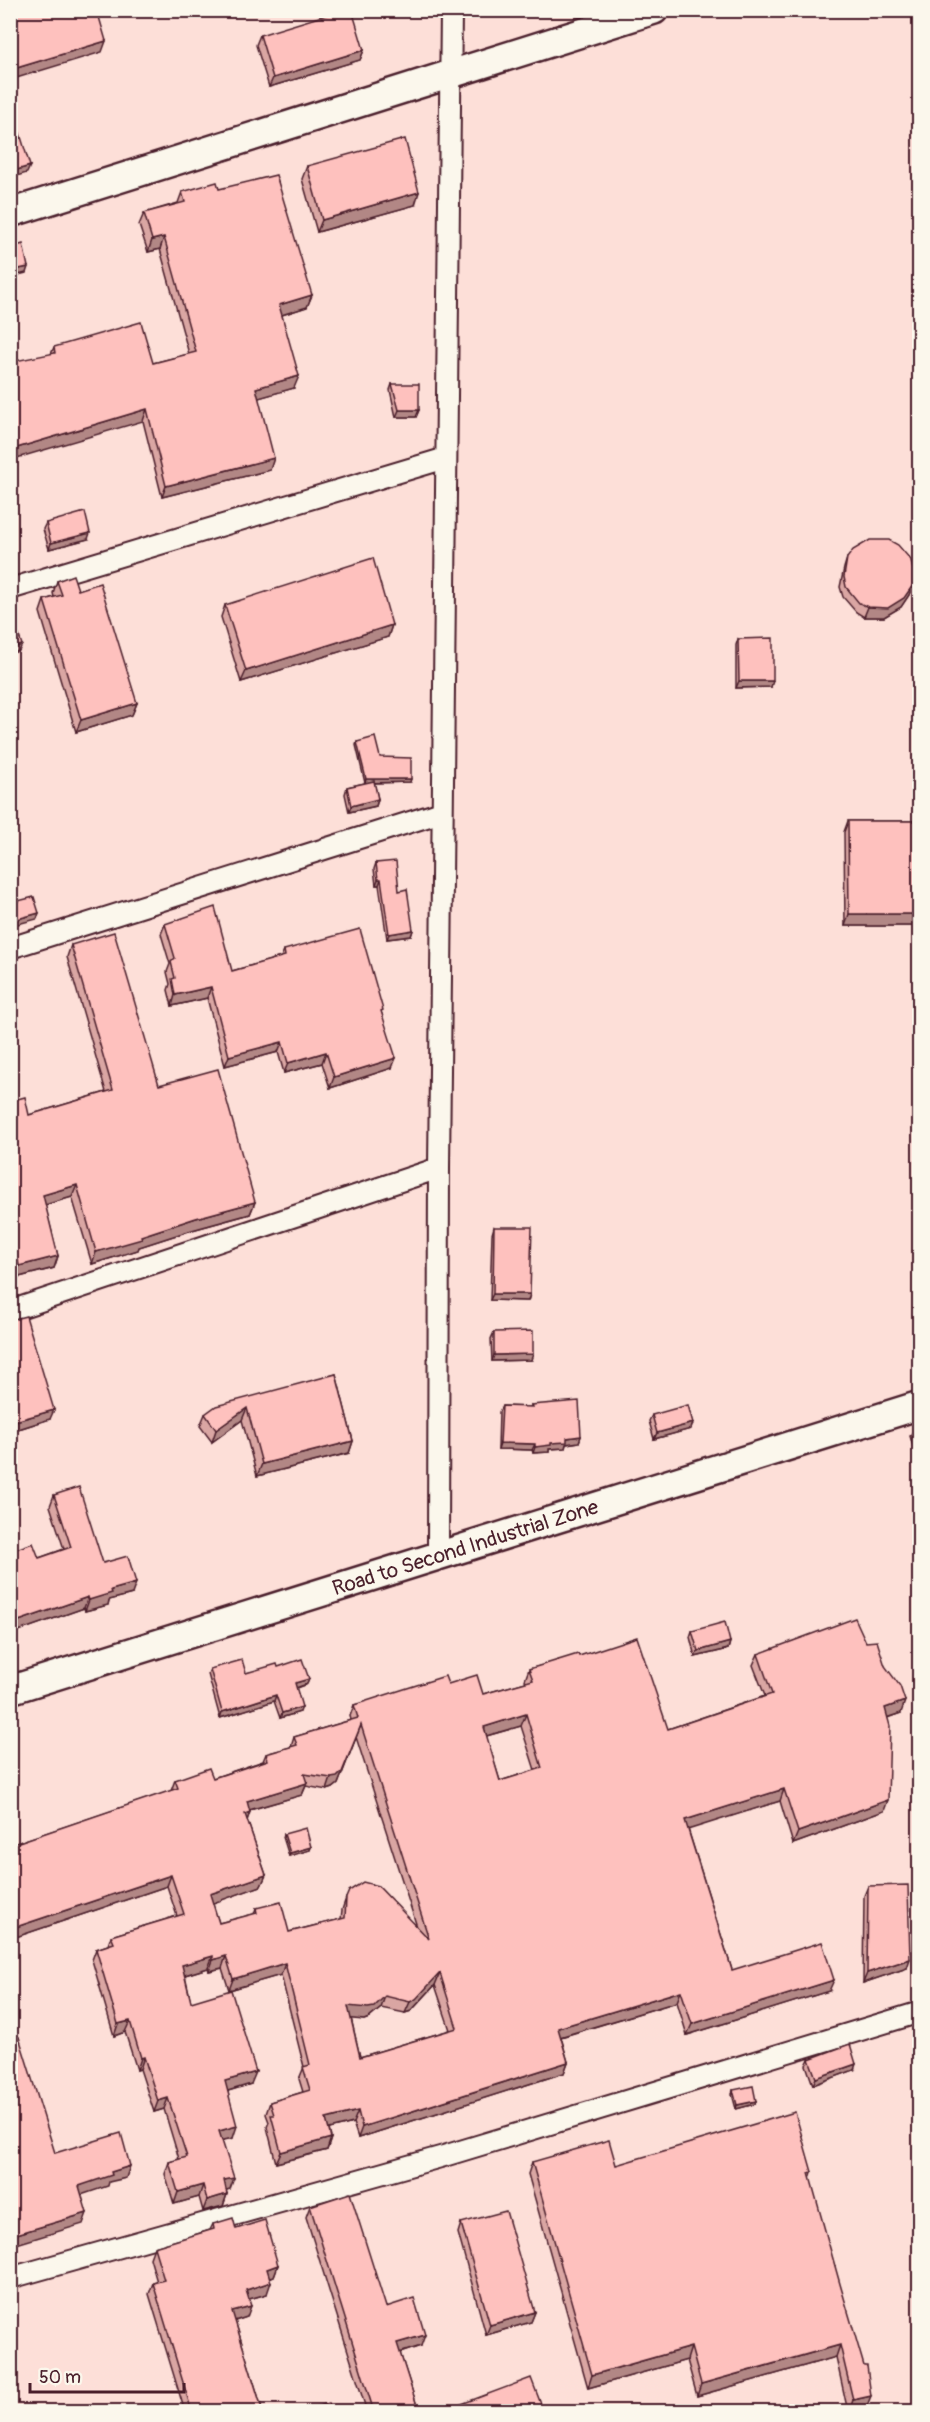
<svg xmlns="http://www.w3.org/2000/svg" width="930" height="2422" font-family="Pangolin,sans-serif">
	<rect width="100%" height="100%" fill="#fcece3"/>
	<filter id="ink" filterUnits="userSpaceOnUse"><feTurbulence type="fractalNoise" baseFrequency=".0167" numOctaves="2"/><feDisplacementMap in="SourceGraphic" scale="12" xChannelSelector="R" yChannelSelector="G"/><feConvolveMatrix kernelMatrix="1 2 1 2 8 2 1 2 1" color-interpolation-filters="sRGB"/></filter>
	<g filter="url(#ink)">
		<path fill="#fddfd8" d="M11,11H919V2411L11,2412Z"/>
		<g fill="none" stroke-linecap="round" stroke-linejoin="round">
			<g stroke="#4a1f2b" stroke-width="24">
				<g id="street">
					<path d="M10,589L446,458"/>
					<path d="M10,948L442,812"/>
					<path d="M10,1311L439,1168"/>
					<path d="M438,1555L439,1168L451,10"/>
					<path d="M10,2278L444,2156L917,2013"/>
				</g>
			</g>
			<g stroke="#4a1f2b" stroke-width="32">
				<g id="secondary">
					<path d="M10,213L654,10"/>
					<path id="s1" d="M10,1690L920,1405"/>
				</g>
			</g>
			<use href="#street" stroke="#fbf7ec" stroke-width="20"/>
			<use href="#secondary" stroke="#fbf7ec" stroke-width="27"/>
		</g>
		<g fill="#daa6a3" stroke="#4a1f2b" stroke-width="1.5" fill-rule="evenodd">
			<path d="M260,35L364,50L360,60L269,87L256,45Z"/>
			<path d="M307,166L415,205L317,232L302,179Z"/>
			<path d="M219,189L312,295L307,307L282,315L294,388L258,398L270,470L162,497L143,421L51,354L54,347L153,363L189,354L160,249L148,252L139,225L144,213L178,203L182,192Z"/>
			<path d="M392,384L419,410L416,417H396L390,390Z"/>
			<path d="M46,523L88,539L49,549L43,529Z"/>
			<path d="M847,558L913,585L909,595L901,607L884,617H864L856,612L843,597L840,587L844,568Z"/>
			<path d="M57,581L78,590L137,703L132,715L76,732L40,612L44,600L54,597L53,593Z"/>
			<path d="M225,605L392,625L388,637L241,682L221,617Z"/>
			<path d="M738,639L771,687L736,688V645Z"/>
			<path d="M357,742L380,757L410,782L374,783L378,799L376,806L349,812L345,794L347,787L365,783L356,745Z"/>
			<path d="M848,821H920V926H845L844,832Z"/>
			<path d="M376,863L399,891L413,930L411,936L387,939L379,885H376L374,869Z"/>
			<path d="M165,924L232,971L281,957L284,950L382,1014L392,1068L330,1088L322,1063L284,1073L278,1052L225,1066L207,998L172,1006L168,990L170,984L167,972L170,964L161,934Z"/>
			<path d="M71,945L159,1085L255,1202L250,1214L192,1230L139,1247L138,1250L92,1264L72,1197L45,1205L58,1256L54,1268L15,1278L13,1272L10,1273V1101L29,1115L106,1092L67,957Z"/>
			<path d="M494,1227L530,1294L528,1301L490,1300L492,1234Z"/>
			<path d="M10,1320L50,1419L12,1431L10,1426Z"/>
			<path d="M494,1332L531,1360L492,1361L491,1339Z"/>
			<path d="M336,1374L353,1441L349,1453L257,1476L242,1420L212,1442L200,1426L205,1414Z"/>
			<path d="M531,1405L581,1436L579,1442L566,1444L565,1448L549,1449V1452L533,1453L532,1450L498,1449L499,1412L502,1406L531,1407Z"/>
			<path d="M652,1415L693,1423L691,1429L654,1439L649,1421Z"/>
			<path d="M920,1431V1469L910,1436L912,1433Z"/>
			<path d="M54,1495L103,1563L132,1594L109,1600L108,1605L85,1611L84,1608L10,1634V1551L39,1558L64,1549L50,1506Z"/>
			<path d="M692,1631L730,1642L728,1649L695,1657L690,1637Z"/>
			<path d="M866,1642L885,1666L901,1713L887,1718L884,1811L793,1844L780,1801L688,1829L732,1970L829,1991L687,2035L677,2002L561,2037L568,2062L564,2073L358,2138L353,2123L329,2129L331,2138L327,2150L276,2163L267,2127L269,2122L266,2114L270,2102L303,2092L299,2079L304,2067L281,1975L229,1990L222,1968L209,1971L208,1968L185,1975L191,2002L251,2084L228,2091L233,2138L222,2140L230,2189L226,2190L227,2194L223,2206L203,2211L199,2197L174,2204L165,2174L169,2162L179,2159L164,2109L154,2112L140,2069L137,2070L125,2032L114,2036L92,1960L96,1949L108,1945L111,1936L177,1916L167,1886L10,1939V1845L171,1791L175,1780L213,1778L263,1761L266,1754L291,1747L294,1737L351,1720L350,1716L354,1705L448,1684L483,1694L526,1682L525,1680L529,1669L579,1656L668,1729L765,1696L753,1665L758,1654ZM521,1726L535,1770L500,1781L486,1736ZM356,1737L417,1927L346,1898L342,1910L341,1919L289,1932L256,1908L254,1914L219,1923L212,1903L261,1886L266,1875L247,1820L250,1810L302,1795L306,1786L327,1790L333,1788L338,1784ZM435,1985L450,2030L360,2057L351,2018L364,2020L369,2018L381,2008L405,2013L411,2011Z"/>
			<path d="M278,1667L309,1679L307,1684L296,1688L300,1712L280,1718L274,1701L220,1718L208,1674L210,1669L246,1673Z"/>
			<path d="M284,1834L311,1847L310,1850L289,1856L283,1837Z"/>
			<path d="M868,1886L907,1968L863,1983L864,1896Z"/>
			<path d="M809,2059L854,2070L813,2085L806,2065Z"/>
			<path d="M733,2090L756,2101L755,2104L736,2109L732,2094Z"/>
			<path d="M532,2162L812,2172L810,2179L866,2408L853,2412H848L836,2357L697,2396L687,2360L588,2388L528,2174Z"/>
			<path d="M310,2206L386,2307L421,2346L400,2353L419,2412H367L306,2217Z"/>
			<path d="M461,2223L535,2312L531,2322L486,2335L458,2233Z"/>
			<path d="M213,2224L236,2229L278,2265L274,2276L269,2278L267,2294L249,2299L247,2317L235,2321L263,2412H185L149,2294L153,2283L157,2282L150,2258L154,2247L210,2230Z"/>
		</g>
		<g fill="#b28785" stroke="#4a1f2b" stroke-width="1.5">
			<path d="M106,41L102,52L10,80V70Z"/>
			<path d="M364,50L360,60L269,87L273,78Z"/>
			<path d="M30,166L27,173L10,178V172Z"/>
			<path d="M419,192L415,205L317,232L322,220Z"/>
			<path d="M164,237L160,249L148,252L152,240Z"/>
			<path d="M28,267L26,273L10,277V271Z"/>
			<path d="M312,295L307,307L275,317L279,305Z"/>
			<path d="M299,376L294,388L252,400L256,388Z"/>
			<path d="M147,409L143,421L10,460V450Z"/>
			<path d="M399,410H419L416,417H396Z"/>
			<path d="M274,458L270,470L162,497L166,486Z"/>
			<path d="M90,533L88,539L49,549L51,543Z"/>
			<path d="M913,585L909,595L901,607L884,617H864L868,607Z"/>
			<path d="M392,625L388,637L241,682L246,671Z"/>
			<path d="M22,645L19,651L10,654V648Z"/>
			<path d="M739,681H773L771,687L736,688Z"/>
			<path d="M137,703L132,715L76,732L81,720Z"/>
			<path d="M366,779H411L410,782L365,783Z"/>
			<path d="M378,799L376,806L349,812L351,806Z"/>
			<path d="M378,879H381L379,885H376Z"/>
			<path d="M39,913L37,919L10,926V921Z"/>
			<path d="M849,914H920V926H845Z"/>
			<path d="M413,930L411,936L387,939L389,934Z"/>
			<path d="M211,987L207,998L172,1006L175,995Z"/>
			<path d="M282,1042L278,1052L225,1066L229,1056Z"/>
			<path d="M326,1052L322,1063L284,1073L288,1063Z"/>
			<path d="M396,1058L392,1068L330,1088L334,1077Z"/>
			<path d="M77,1185L72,1197L38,1207L43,1195Z"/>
			<path d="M255,1202L250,1214L192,1230L139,1247L138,1250L92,1264L96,1252L141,1236L196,1218Z"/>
			<path d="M58,1256L54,1268L15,1278L19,1266Z"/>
			<path d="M18,1261L13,1272L10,1273V1263Z"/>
			<path d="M493,1294H530L528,1301L490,1300Z"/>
			<path d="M533,1354L531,1360L492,1361L494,1355Z"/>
			<path d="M247,1408L242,1420L212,1442L216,1430Z"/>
			<path d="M54,1410L50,1419L12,1431L15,1421Z"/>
			<path d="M693,1423L691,1429L654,1439L657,1433Z"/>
			<path d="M581,1436L579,1442L566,1444L565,1448L549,1449V1452L533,1453L535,1447L551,1443L567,1438Z"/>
			<path d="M353,1441L349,1453L257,1476L262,1464Z"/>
			<path d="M500,1443L535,1444L532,1450L498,1449Z"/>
			<path d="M136,1583L132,1594L109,1600L108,1605L85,1611L89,1600L111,1590Z"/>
			<path d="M88,1597L84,1608L10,1634V1624Z"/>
			<path d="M730,1642L728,1649L695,1657L698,1651Z"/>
			<path d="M309,1679L307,1684L293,1689L295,1683Z"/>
			<path d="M276,1695L274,1701L220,1718L222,1712Z"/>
			<path d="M905,1701L901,1713L880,1720L885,1708Z"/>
			<path d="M302,1707L300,1712L280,1718L282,1713Z"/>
			<path d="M526,1714L521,1726L479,1738L484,1727Z"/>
			<path d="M361,1725L338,1784L333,1788L327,1790L331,1778Z"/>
			<path d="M307,1783L302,1795L242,1812L247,1801Z"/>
			<path d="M784,1789L780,1801L681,1832L685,1820Z"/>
			<path d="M888,1800L884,1811L793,1844L798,1832Z"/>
			<path d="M250,1812L246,1824L245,1814Z"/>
			<path d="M311,1847L310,1850L289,1856L290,1853Z"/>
			<path d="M171,1875L167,1886L10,1939V1929Z"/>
			<path d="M266,1875L261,1886L205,1906L210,1894Z"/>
			<path d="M213,1956L208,1968L178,1977L182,1965Z"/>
			<path d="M226,1956L222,1968L209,1971L213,1960Z"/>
			<path d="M910,1959L907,1968L863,1983L867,1973Z"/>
			<path d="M285,1963L281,1975L229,1990L233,1979Z"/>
			<path d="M440,1973L435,1985L411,2011L405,2013L410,2002Z"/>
			<path d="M834,1980L829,1991L687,2035L692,2024Z"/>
			<path d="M681,1991L677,2002L553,2039L558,2028Z"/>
			<path d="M385,1996L381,2008L369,2018L364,2020L343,2018L348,2006Z"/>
			<path d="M130,2021L125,2032L114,2036L118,2024Z"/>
			<path d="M144,2057L140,2069L137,2070L141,2058Z"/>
			<path d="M568,2062L564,2073L358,2138L362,2127Z"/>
			<path d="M856,2064L854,2070L813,2085L816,2078Z"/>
			<path d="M256,2072L251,2084L221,2093L225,2081Z"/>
			<path d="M168,2098L164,2109L154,2112L158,2101Z"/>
			<path d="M756,2101L755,2104L736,2109L737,2105Z"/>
			<path d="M358,2111L353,2123L322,2131L326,2119Z"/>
			<path d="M237,2126L233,2138L215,2142L219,2131Z"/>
			<path d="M331,2138L327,2150L276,2163L281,2152Z"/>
			<path d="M130,2166L126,2178L109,2182L108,2186L75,2197L79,2186L111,2172Z"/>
			<path d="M234,2178L230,2189L220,2192L224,2180Z"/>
			<path d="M203,2185L199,2197L174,2204L178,2192Z"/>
			<path d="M227,2194L223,2206L203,2211L207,2200Z"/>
			<path d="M87,2213L83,2224L10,2246V2236Z"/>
			<path d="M278,2265L274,2276L263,2280L267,2269Z"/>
			<path d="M271,2282L267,2294L242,2301L246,2290Z"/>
			<path d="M251,2306L247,2317L228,2323L232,2311Z"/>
			<path d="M535,2312L531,2322L486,2335L490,2325Z"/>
			<path d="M425,2335L421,2346L393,2355L397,2343Z"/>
			<path d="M840,2345L836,2357L697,2396L701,2384Z"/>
			<path d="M691,2347L687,2360L588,2388L592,2375Z"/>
			<path d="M871,2396L866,2408L849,2412L853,2400Z"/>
		</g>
		<g fill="#fec1be" stroke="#4a1f2b" stroke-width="1.5" fill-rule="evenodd">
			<path d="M10,10H97L106,41L10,70Z"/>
			<path d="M342,10H352L364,50L273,78L260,35Z"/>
			<path d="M17,124L30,166L10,172V126Z"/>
			<path d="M405,139L419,192L322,220L307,166Z"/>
			<path d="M276,175L312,295L279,305L299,376L256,388L274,458L166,486L147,409L10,450V362L55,353L54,347L141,322L153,363L196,352L164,237L152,240L144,213L185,202L182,192L217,182L219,189Z"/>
			<path d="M23,244L28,267L10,271V248Z"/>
			<path d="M392,384H419V410H399Z"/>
			<path d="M85,512L90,533L51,543L46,523Z"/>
			<path d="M870,540H889L898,545L911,560L913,570V585L904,598L888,608L868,607L859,603L846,587L844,577L847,558L853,550Z"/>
			<path d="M373,558L392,625L246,671L225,605Z"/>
			<path d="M73,575L78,590L100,583L137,703L81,720L44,600L62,595L57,581Z"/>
			<path d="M12,615L22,645L10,648V616Z"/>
			<path d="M773,638V681H739L738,639Z"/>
			<path d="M375,737L380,757L411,758V779H366L357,742Z"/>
			<path d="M374,781L378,799L351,806L347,787Z"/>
			<path d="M848,821H920V914H849Z"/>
			<path d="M396,861L399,891L407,889L413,930L389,934L381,879H378L376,863Z"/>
			<path d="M34,897L39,913L10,921V903Z"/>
			<path d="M215,907L232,971L285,956L284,950L360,929L383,1010L381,1011L396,1058L334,1077L326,1052L288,1063L282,1042L229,1056L211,987L175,995L172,979L175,978L171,962L175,958L165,924Z"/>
			<path d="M114,932L159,1085L218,1069L255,1202L196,1218L141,1236L142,1239L96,1252L77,1185L43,1195L58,1256L19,1266L18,1261L10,1263V1101L25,1097L29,1115L113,1090L71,945Z"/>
			<path d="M494,1227H532L530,1294H493Z"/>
			<path d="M26,1316L54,1410L15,1421L10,1404V1320Z"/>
			<path d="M533,1331V1354L494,1355V1332Z"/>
			<path d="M336,1374L353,1441L262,1464L247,1408L216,1430L205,1414L216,1406Z"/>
			<path d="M579,1401L581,1436L567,1438V1442L551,1443V1445L535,1447V1444L500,1443L502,1406L532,1407L531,1405Z"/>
			<path d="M688,1405L693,1423L657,1433L652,1415Z"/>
			<path d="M920,1431V1461L912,1433Z"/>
			<path d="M79,1487L103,1563L128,1556L136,1583L111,1590L112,1593L89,1600L88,1597L10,1624V1551L33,1543L39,1558L71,1547L54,1495Z"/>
			<path d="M855,1618L866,1642L877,1641L885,1666L900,1686L905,1701L885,1708L890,1726L888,1800L798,1832L784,1789L685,1820L732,1970L822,1942L834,1980L692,2024L681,1991L558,2028L568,2062L362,2127L358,2111L326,2119L331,2138L281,2152L271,2115H274L270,2102L310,2090L303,2067L310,2065L285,1963L233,1979L226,1956L213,1960V1956L182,1965L191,2002L231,1990L256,2072L225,2081L237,2126L219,2131L234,2178L224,2180L227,2194L207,2200L203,2185L178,2192L169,2162L187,2157L168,2098L158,2101L144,2057L141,2058L130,2021L118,2024L96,1949L114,1943L111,1936L184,1914L171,1875L10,1929V1845L178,1788L175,1780L209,1768L213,1778L268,1760L266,1754L297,1745L294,1737L358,1718L354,1705L445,1676L448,1684L477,1675L483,1694L533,1680L529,1669L578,1654L579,1656L637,1637L668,1729L772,1694L758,1654ZM526,1714L542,1768L500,1781L484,1727ZM361,1725L429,1939L378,1886L363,1882L349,1891L346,1898L345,1918L289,1932L281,1902L256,1908L257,1913L219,1923L210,1894L266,1875L245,1814L250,1812L247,1801L307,1783L304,1774L331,1778L337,1777L342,1772ZM440,1973L457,2028L360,2057L348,2006L368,2008L374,2007L385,1996L410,2002L416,1999Z"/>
			<path d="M725,1622L730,1642L698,1651L692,1631Z"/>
			<path d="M302,1659L309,1679L295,1683L302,1707L282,1713L276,1695L222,1712L210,1669L242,1660L246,1673L277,1664L278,1667Z"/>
			<path d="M306,1828L311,1847L290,1853L284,1834Z"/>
			<path d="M908,1885L910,1959L867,1973L868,1886Z"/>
			<path d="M19,2037L55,2153L121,2133L130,2166L111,2172L112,2175L79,2186L87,2213L10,2236V2039Z"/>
			<path d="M850,2044L856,2064L816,2078L809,2059Z"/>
			<path d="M753,2086L756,2101L737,2105L733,2090Z"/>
			<path d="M795,2112L812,2172L809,2173L840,2284L864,2366H867L871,2396L853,2400L840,2345L701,2384L691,2347L592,2375L532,2162L609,2140L616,2165Z"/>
			<path d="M350,2193L386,2307L414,2298L425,2335L397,2343L419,2412H374L310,2206Z"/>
			<path d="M506,2211L535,2312L490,2325L461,2223Z"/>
			<path d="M233,2218L236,2229L265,2220L278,2265L267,2269L271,2282L246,2290L251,2306L232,2311L263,2412H192L153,2283L164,2280L154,2247L214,2229L213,2224Z"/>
			<path d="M531,2378L544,2412H440Z"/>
			<path d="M329,2403L332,2412H300Z"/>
		</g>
	</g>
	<g text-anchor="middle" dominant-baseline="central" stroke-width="5" stroke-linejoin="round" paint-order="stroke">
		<g font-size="21" fill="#4a1f2b" stroke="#fbf7ec">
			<text stroke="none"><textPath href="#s1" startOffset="477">Road to Second Industrial Zone</textPath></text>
		</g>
	</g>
	<rect width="930" height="2422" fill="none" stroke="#fbf7ec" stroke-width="36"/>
	<rect x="18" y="18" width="894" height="2386" fill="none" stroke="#4a1f2b" stroke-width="2" filter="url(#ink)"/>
	<path d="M30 2383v9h154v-9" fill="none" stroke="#4a1f2b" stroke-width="3"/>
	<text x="39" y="2383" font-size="18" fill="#4a1f2b" stroke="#fbf7ec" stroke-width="4.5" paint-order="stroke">50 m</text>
</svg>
